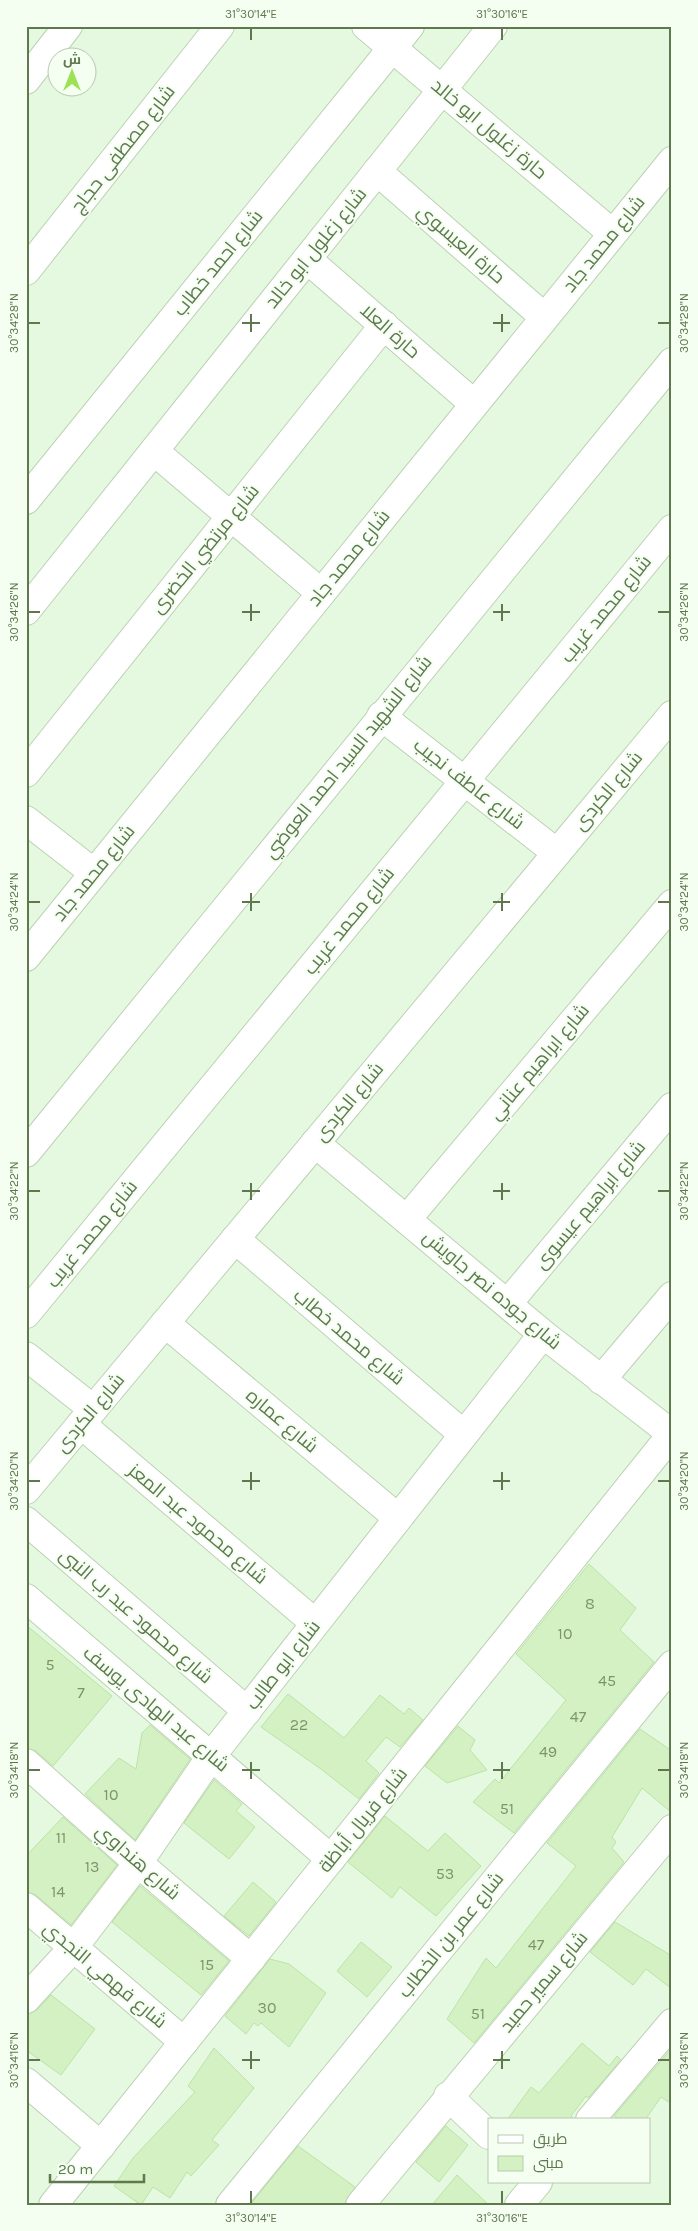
<svg xmlns="http://www.w3.org/2000/svg" width="698" height="2231" font-family="Karla,Cairo,sans-serif">
	<rect width="100%" height="100%" fill="#eefcec"/>
	<path fill="#e5f9e0" fill-rule="evenodd" d="M26,26H672V2205H26ZM58,58H88V88H58ZM489,2120H649V2182H489Z"/>
	<g fill="#d4f1c4" stroke="#bce3a5">
		<path d="M589,1564L636,1608L620,1630L654,1662L514,1833L473,1802L495,1779L499,1783L566,1700L516,1654Z"/>
		<path d="M26,1625L112,1696L53,1766L36,1751L26,1748Z"/>
		<path d="M288,1694L344,1738L380,1695L404,1714L409,1708L423,1720L400,1747L386,1737L366,1761L379,1773L359,1799L321,1769L261,1727Z"/>
		<path d="M150,1725L190,1759L135,1840L85,1794L119,1758L136,1769L142,1733Z"/>
		<path d="M458,1726L475,1740L470,1750L487,1770L447,1783L425,1766Z"/>
		<path d="M640,1729L672,1751V1813L642,1788L612,1837L616,1842L612,1848L624,1862L474,2043L447,2019L486,1958L496,1968L576,1866L547,1843Z"/>
		<path d="M214,1780L242,1804L236,1811L255,1827L229,1859L184,1823Z"/>
		<path d="M385,1816L428,1851L445,1833L481,1866L436,1916L400,1887L392,1898L348,1862Z"/>
		<path d="M63,1817L117,1865L71,1925L36,1895L26,1892V1856Z"/>
		<path d="M253,1882L276,1902L249,1936L224,1916Z"/>
		<path d="M140,1886L229,1961L201,1995L112,1922Z"/>
		<path d="M615,1922L672,1956V1989L646,1969L633,1985L590,1952Z"/>
		<path d="M361,1942L392,1967L367,1997L337,1971Z"/>
		<path d="M270,1959L289,1964L326,1993L289,2047L261,2023L258,2026L254,2023L246,2034L225,2016Z"/>
		<path d="M51,1995L95,2029L61,2075L26,2050V2014L37,2010Z"/>
		<path d="M582,2043L609,2066L617,2056L621,2060L588,2098L586,2096L571,2116L575,2120H507L531,2087L539,2093Z"/>
		<path d="M214,2048L254,2088L212,2140L219,2145L191,2176L187,2172L170,2198L153,2187L141,2205L114,2186L133,2158L195,2092L188,2086Z"/>
		<path d="M672,2048V2104L661,2097L645,2120H620L614,2116Z"/>
		<path d="M446,2126L468,2145L439,2182L416,2162Z"/>
		<path d="M298,2146L355,2187L344,2205H250Z"/>
		<path d="M457,2175L489,2205H432Z"/>
	</g>
	<g fill="none" stroke-linecap="round" stroke-linejoin="round">
		<g stroke="#bcd2b3" stroke-width="30">
			<g id="minor">
				<path d="M366,26L612,233"/>
				<path d="M26,80L68,26"/>
				<path d="M377,171L544,317"/>
				<path d="M307,259L473,403"/>
				<path d="M26,271L220,26"/>
				<path d="M154,451L321,593"/>
				<path d="M26,500L410,26"/>
				<path d="M26,611L493,26"/>
				<path d="M381,716L557,853"/>
				<path d="M26,773L384,325"/>
				<path d="M26,820L94,873"/>
				<path d="M26,957L672,161"/>
				<path d="M315,1143L543,1334L672,1434"/>
				<path d="M26,1153L672,362"/>
				<path d="M407,1219L672,904"/>
				<path d="M235,1239L463,1434"/>
				<path d="M508,1303L672,1107"/>
				<path d="M26,1314L672,529"/>
				<path d="M165,1323L398,1518"/>
				<path d="M26,1356L93,1409"/>
				<path d="M601,1380L672,1296"/>
				<path d="M81,1424L315,1623"/>
				<path d="M26,1490L672,715"/>
				<path d="M26,1521L247,1711"/>
				<path d="M26,1598L331,1859"/>
				<path d="M26,1763L138,1863L251,1959"/>
				<path d="M26,1907L184,2042"/>
				<path d="M26,1999L73,1948L138,1863L212,1755L543,1334"/>
				<path d="M26,2082L101,2146"/>
				<path d="M448,2096L489,2135"/>
				<path d="M590,2120L672,2023"/>
				<path d="M53,2205L672,1434"/>
				<path d="M230,2205L672,1665"/>
				<path d="M360,2205L672,1829"/>
				<path d="M519,2205L538,2182"/>
			</g>
		</g>
		<use href="#minor" stroke="#fff" stroke-width="28"/>
	</g>
	<path fill="none" stroke="#5f784e" stroke-width="2" d="M251,28V40M502,28V40M251,314V332M502,314V332M28,323H40M242,323H260M493,323H510M658,323H670M251,604V621M502,604V621M28,612H40M242,612H260M493,612H510M658,612H670M251,893V911M502,893V911M28,902H40M242,902H260M493,902H510M658,902H670M251,1183V1200M502,1183V1200M28,1191H40M242,1191H260M493,1191H510M658,1191H670M251,1472V1490M502,1472V1490M28,1481H40M242,1481H260M493,1481H510M658,1481H670M251,1762V1779M502,1762V1779M28,1770H40M242,1770H260M493,1770H510M658,1770H670M251,2051V2069M502,2051V2069M28,2060H40M242,2060H260M493,2060H510M658,2060H670M251,2191V2204M502,2191V2204"/>
	<g text-anchor="middle" dominant-baseline="central" stroke-width="4" stroke-linejoin="round" paint-order="stroke">
		<g font-size="16" fill="#7c966c">
			<text x="590" y="1603">8</text>
			<text x="565" y="1633">10</text>
			<text x="50" y="1664">5</text>
			<text x="607" y="1680">45</text>
			<text x="81" y="1692">7</text>
			<text x="578" y="1716">47</text>
			<text x="299" y="1724">22</text>
			<text x="548" y="1751">49</text>
			<text x="111" y="1794">10</text>
			<text x="507" y="1808">51</text>
			<text x="61" y="1837">11</text>
			<text x="92" y="1866">13</text>
			<text x="445" y="1873">53</text>
			<text x="58" y="1891">14</text>
			<text x="536" y="1944">47</text>
			<text x="207" y="1964">15</text>
			<text x="267" y="2007">30</text>
			<text x="478" y="2013">51</text>
		</g>
		<g font-size="19" fill="#5f784e" stroke="#f4fff2">
			<text transform="translate(489 129) rotate(40)">حارة زغلول ابو خالد</text>
			<text transform="translate(123 149) rotate(-52)">شارع مصطفى حجاج</text>
			<text transform="translate(461 244) rotate(41)">حارة العيسوي</text>
			<text transform="translate(604 244) rotate(-51)">شارع محمد جاد</text>
			<text transform="translate(316 248) rotate(-51)">شارع زغلول ابو خالد</text>
			<text transform="translate(218 263) rotate(-51)">شارع احمد خطاب</text>
			<text transform="translate(390 331) rotate(41)">حارة العلا</text>
			<text transform="translate(205 549) rotate(-51)">شارع مرتضي الخضرى</text>
			<text transform="translate(349 558) rotate(-51)">شارع محمد جاد</text>
			<text transform="translate(606 609) rotate(-51)">شارع محمد غريب</text>
			<text transform="translate(348 757) rotate(-51)">شارع الشهيد السيد احمد العوضي</text>
			<text transform="translate(469 784) rotate(38)">شارع عاطف نجيب</text>
			<text transform="translate(608 791) rotate(-50)">شارع الكردى</text>
			<text transform="translate(94 873) rotate(-51)">شارع محمد جاد</text>
			<text transform="translate(349 921) rotate(-51)">شارع محمد غريب</text>
			<text transform="translate(539 1062) rotate(-50)">شارع ابراهيم عناني</text>
			<text transform="translate(349 1102) rotate(-50)">شارع الكردى</text>
			<text transform="translate(590 1205) rotate(-50)">شارع ابراهيم عيسوى</text>
			<text transform="translate(92 1234) rotate(-51)">شارع محمد غريب</text>
			<text transform="translate(492 1290) rotate(40)">شارع جوده نصر جاويش</text>
			<text transform="translate(349 1337) rotate(40)">شارع محمد خطاب</text>
			<text transform="translate(90 1413) rotate(-50)">شارع الكردى</text>
			<text transform="translate(282 1421) rotate(40)">شارع عماره</text>
			<text transform="translate(198 1524) rotate(40)">شارع محمود عبد المعز</text>
			<text transform="translate(136 1616) rotate(41)">شارع محمود عبد رب النبى</text>
			<text transform="translate(283 1665) rotate(-52)">شارع ابو طالب</text>
			<text transform="translate(156 1709) rotate(40)">شارع عبد الهادى يوسف</text>
			<text transform="translate(363 1820) rotate(-51)">شارع فريال أباظة</text>
			<text transform="translate(138 1862) rotate(41)">شارع هنداوي</text>
			<text transform="translate(451 1935) rotate(-51)">شارع عمر بن الخطاب</text>
			<text transform="translate(105 1975) rotate(40)">شارع فهمي النجدي</text>
			<text transform="translate(544 1982) rotate(-50)">شارع سمير حميد</text>
		</g>
	</g>
	<rect width="698" height="2231" fill="none" stroke="#f4fff2" stroke-width="55"/>
	<rect x="488" y="2118" width="162" height="65" fill="#f4fff2" stroke="#b8c9b0"/>
	<rect x="498" y="2135" width="25" height="8" fill="#ffffff" stroke="#b8c9b0"/>
	<text x="533" y="2144" font-size="15" fill="#5f784e">طريق</text>
	<rect x="498" y="2156" width="25" height="15" fill="#d4f1c4" stroke="#b8c9b0"/>
	<text x="533" y="2168" font-size="15" fill="#5f784e">مبنى</text>
	<g transform="translate(72 72)"><circle r="24" fill="#f4fff2" stroke="#b8c9b0"/>
	<path d="M0-4L9 19L0 12L-9 19Z" fill="#9fe156"/>
	<text y="-8" font-size="14" font-weight="bold" text-anchor="middle" fill="#5f784e">ش</text>
	</g>
	<path d="M50 2174v8h94v-8" fill="none" stroke="#5f784e" stroke-width="2.5"/>
	<text x="58" y="2174" font-size="15" fill="#5f784e" stroke="#f4fff2" stroke-width="4" paint-order="stroke">20 m</text>
	<rect x="28" y="28" width="642" height="2176" fill="none" stroke="#5f784e" stroke-width="2"/>
	<g font-size="12" text-anchor="middle" fill="#5f784e">
		<text x="251" y="18">31°30'14"E</text>
		<text x="502" y="18">31°30'16"E</text>
		<text transform="translate(14 323) rotate(-90)" y="4">30°34'28"N</text>
		<text transform="translate(684 323) rotate(-90)" y="4">30°34'28"N</text>
		<text transform="translate(14 612) rotate(-90)" y="4">30°34'26"N</text>
		<text transform="translate(684 612) rotate(-90)" y="4">30°34'26"N</text>
		<text transform="translate(14 902) rotate(-90)" y="4">30°34'24"N</text>
		<text transform="translate(684 902) rotate(-90)" y="4">30°34'24"N</text>
		<text transform="translate(14 1191) rotate(-90)" y="4">30°34'22"N</text>
		<text transform="translate(684 1191) rotate(-90)" y="4">30°34'22"N</text>
		<text transform="translate(14 1481) rotate(-90)" y="4">30°34'20"N</text>
		<text transform="translate(684 1481) rotate(-90)" y="4">30°34'20"N</text>
		<text transform="translate(14 1770) rotate(-90)" y="4">30°34'18"N</text>
		<text transform="translate(684 1770) rotate(-90)" y="4">30°34'18"N</text>
		<text transform="translate(14 2060) rotate(-90)" y="4">30°34'16"N</text>
		<text transform="translate(684 2060) rotate(-90)" y="4">30°34'16"N</text>
		<text x="251" y="2222">31°30'14"E</text>
		<text x="502" y="2222">31°30'16"E</text>
	</g>
</svg>
